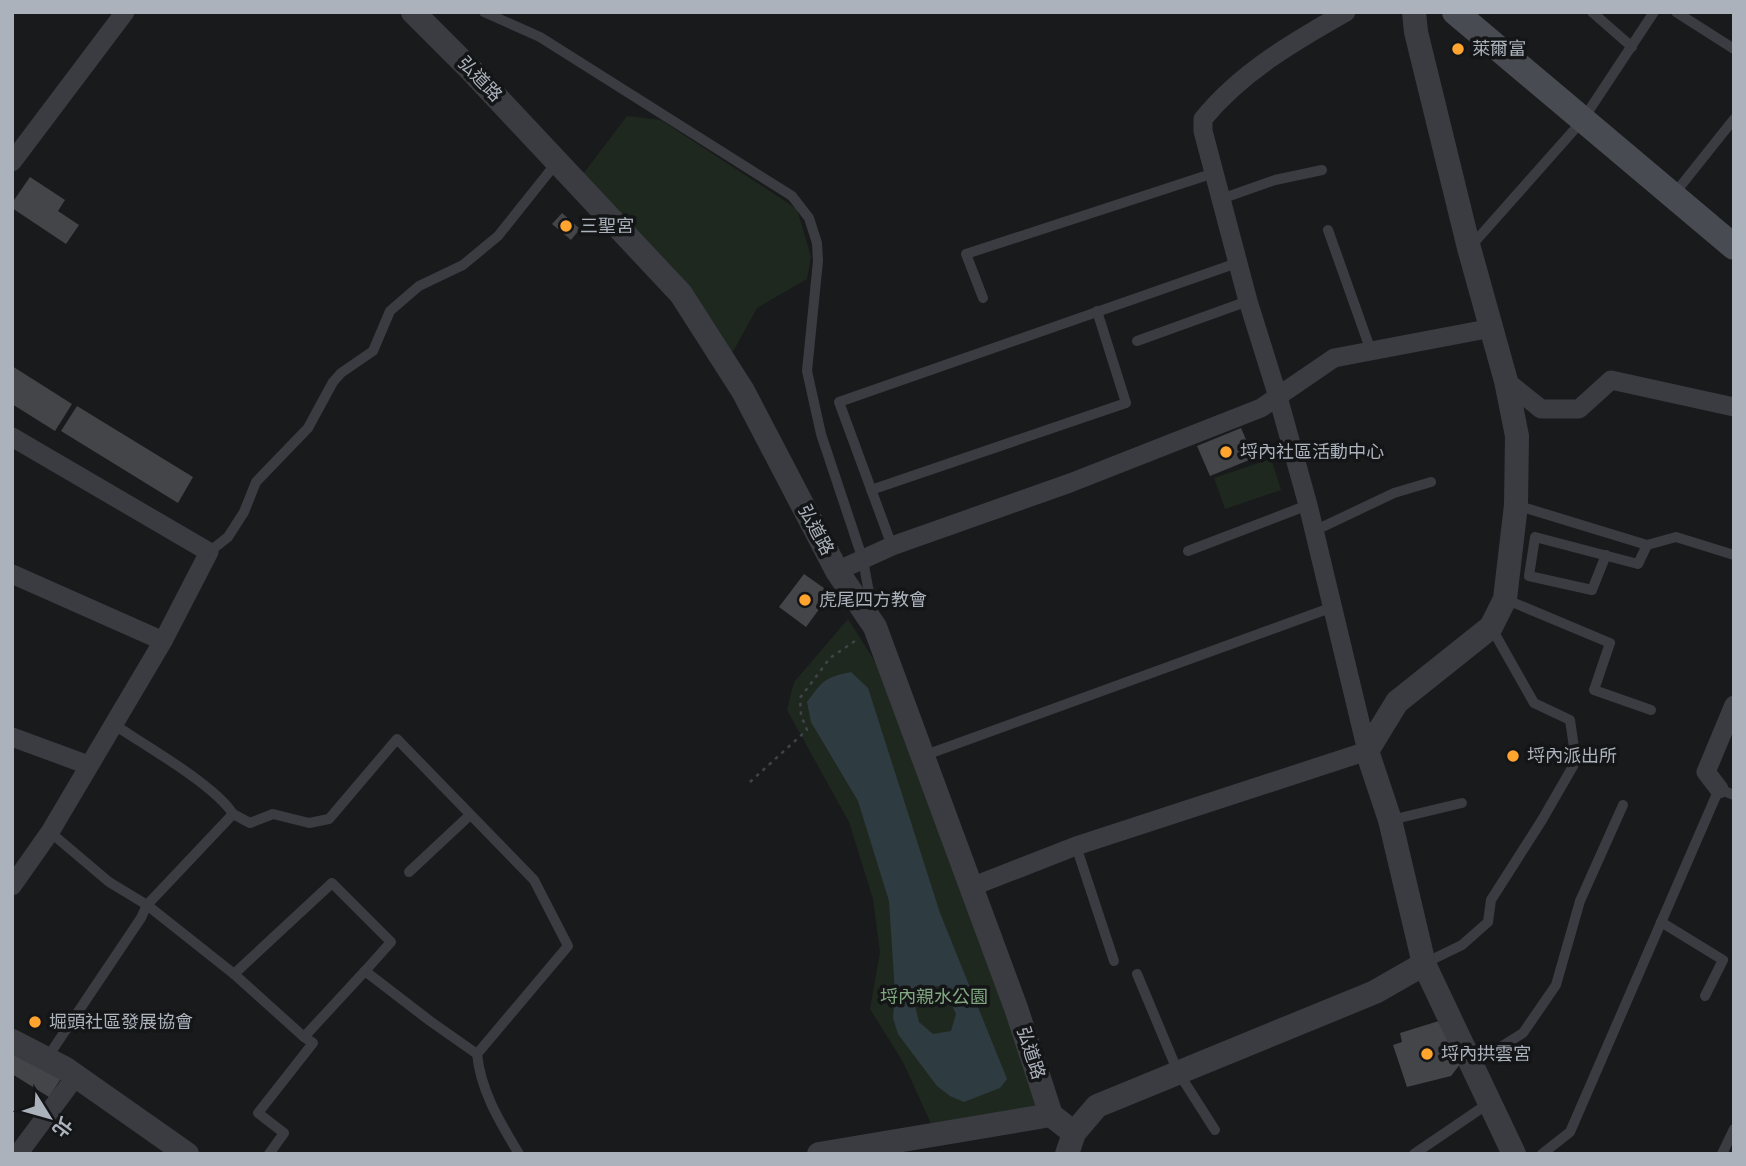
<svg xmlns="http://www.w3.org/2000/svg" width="1746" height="1166" font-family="'DM Sans','Noto Sans TC',sans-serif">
	<rect width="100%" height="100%" fill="#191a1c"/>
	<g fill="#1f281f">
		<path d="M627,116L661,120L797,209L811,257L807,279L757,308L730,357L583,174Z"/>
		<path d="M1271,459L1281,490L1225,509L1214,478Z"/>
		<path d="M848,619L884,676L1040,1107L932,1126L903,1062L870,1009L880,952L873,899L849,822L787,710L794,682Z"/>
	</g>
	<path fill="#2e3b41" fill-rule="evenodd" d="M851,672L868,688L940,913L1007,1079L1000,1088L964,1102L950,1096L937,1086L898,1034L893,1018L895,993L889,901L858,801L811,722L807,702C822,682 824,677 851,672ZM938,986L949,999L956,1014L951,1031L933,1034L919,1022L914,1002L923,990Z"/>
	<g fill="#434549">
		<path d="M30,177L65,200L58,211L79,225L66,244L12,208V203Z"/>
		<path d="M562,213L580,229L571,240L552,224Z"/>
		<path d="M12,366L72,404L55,431L12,404Z"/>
		<path d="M77,406L193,477L178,503L61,431Z"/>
		<path d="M1241,428L1254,458L1210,476L1197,446Z"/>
		<path d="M804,574L831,593L806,627L779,607Z"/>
		<path d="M1442,1020L1461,1063L1451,1076L1407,1087L1393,1045L1402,1042L1400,1033Z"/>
		<path d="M12,1047L62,1077L49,1097L12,1074Z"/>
	</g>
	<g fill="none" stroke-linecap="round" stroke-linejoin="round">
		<path stroke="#404348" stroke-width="2.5" stroke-dasharray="3.5 5" stroke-linecap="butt" d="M750,782L807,730L801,715L800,698L830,658L858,639"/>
		<g stroke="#3a3c41" stroke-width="10">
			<path d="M484,12L540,37L792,196L809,218L817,243L818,261L807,371L821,434L863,560L872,609"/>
			<path d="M1592,12L1632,47"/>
			<path d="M1676,12L1734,49"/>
			<path d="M1675,193L1734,119"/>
			<path d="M1221,199L1275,180L1322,170"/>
			<path d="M1328,230L1371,351"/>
			<path d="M1472,245L1582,121L1654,12"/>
			<path d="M983,298L966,254L1214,173"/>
			<path d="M1137,341L1248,301"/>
			<path d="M871,490L1126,403L1097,311"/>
			<path d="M1516,505L1647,545L1676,537L1734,555"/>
			<path d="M1314,531L1394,493L1431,482"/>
			<path d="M892,546L839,402L1237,263"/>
			<path d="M1188,551L1308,505"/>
			<path d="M209,552L228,537L244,512L256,482L308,428L333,382L341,373L373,351L390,311L419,286L463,265L498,236L557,162"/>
			<path d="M1606,555L1592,590L1529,576L1535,537L1638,564L1647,545"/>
			<path d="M1505,599L1610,643L1594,690L1651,710"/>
			<path d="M923,756L1333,607"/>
			<path d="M233,814L250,823L273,814L309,823L329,819L397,739L534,880L568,946L477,1054C481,1092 500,1122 519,1154"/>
			<path d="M1391,820L1462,803"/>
			<path d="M50,832L109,882L147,905L234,974L332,883L391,942L365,971"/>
			<path d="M1076,846L1114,961"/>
			<path d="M409,872L470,815"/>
			<path d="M1661,922L1723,960L1705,996"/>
			<path d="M1425,963L1462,945L1488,922L1491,900L1542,820L1576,761L1570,720L1534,703L1491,627"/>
			<path d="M234,974L304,1037"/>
			<path d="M1137,974L1178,1072L1215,1130"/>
			<path d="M47,1058L141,918L147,905L233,814C215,785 143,744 113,724"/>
			<path d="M1472,1065L1523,1033L1556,985L1580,901L1623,805"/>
			<path d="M269,1154L284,1133L258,1113L313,1043L304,1037L365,971L430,1021L477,1054"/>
			<path d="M1414,1154L1489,1103"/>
			<path d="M1542,1154L1570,1132L1719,789L1734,795"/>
			<path d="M1722,1154L1734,1129"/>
		</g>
		<g stroke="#3a3c41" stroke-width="19">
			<path d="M12,162L125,12"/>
			<path d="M1506,381L1541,409H1579L1611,380L1734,407"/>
			<path d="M12,437L209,552L163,641L50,832L12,886"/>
			<path d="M837,571L892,546L1070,483L1261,408L1334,358L1492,328"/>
			<path d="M12,574L163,641"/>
			<path d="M12,737L88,765"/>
			<path d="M1719,789L1706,772L1734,705"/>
			<path d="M971,887L1076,846L1367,751L1308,505L1278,397L1248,301L1203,131V119C1241,72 1295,41 1346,12"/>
			<path d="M18,1154L76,1076"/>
		</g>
		<g stroke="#3a3c41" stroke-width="24">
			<path d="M413,12L471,70L681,294L743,391L837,571L875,627L1016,1008L1051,1115L1074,1133"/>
			<path d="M1414,12L1416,32L1469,248L1506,381L1517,436L1516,505L1505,599L1491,627L1397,702L1367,751L1390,820L1424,964L1514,1154"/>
			<path d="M12,1041L66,1069L187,1154"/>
			<path d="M819,1154L1051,1115"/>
			<path d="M1067,1154L1074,1133L1097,1106L1375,992L1424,964"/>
		</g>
		<path stroke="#484b51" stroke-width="26" d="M1455,12L1734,247"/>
	</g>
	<g fill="#ffa42e" stroke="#141517" stroke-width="2.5">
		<circle cx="1458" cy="49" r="7"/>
		<circle cx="566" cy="226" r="7"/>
		<circle cx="1226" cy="452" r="7"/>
		<circle cx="805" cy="600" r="7"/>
		<circle cx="1513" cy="756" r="7"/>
		<circle cx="35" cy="1022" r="7"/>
		<circle cx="1427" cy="1054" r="7"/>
	</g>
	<g text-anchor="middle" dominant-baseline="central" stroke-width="7" stroke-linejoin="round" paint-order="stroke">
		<g font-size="18" fill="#abb2bc" stroke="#141517" text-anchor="start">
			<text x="1472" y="49">萊爾富</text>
			<text x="580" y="226">三聖宮</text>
			<text x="1240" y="452">埒內社區活動中心</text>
			<text x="819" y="600">虎尾四方教會</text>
			<text x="1527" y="756">埒內派出所</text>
			<text x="49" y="1022">堀頭社區發展協會</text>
			<text x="1441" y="1054">埒內拱雲宮</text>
		</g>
		<g font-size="18" fill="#abb2bc" stroke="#141517">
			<text transform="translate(480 79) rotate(46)">弘道路</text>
			<text transform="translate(816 530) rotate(62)">弘道路</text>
			<text transform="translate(1031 1053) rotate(72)">弘道路</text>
		</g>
		<g font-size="18" fill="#82a981" stroke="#141517">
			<text x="934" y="997">埒內親水公園</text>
		</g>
	</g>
	<rect width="1746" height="1166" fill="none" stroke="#abb2bc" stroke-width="28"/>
	<g transform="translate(49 1117) rotate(127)" stroke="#141517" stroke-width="5" paint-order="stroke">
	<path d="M0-5L12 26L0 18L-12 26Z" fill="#abb2bc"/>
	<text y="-10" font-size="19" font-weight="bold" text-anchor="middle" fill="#abb2bc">北</text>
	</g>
</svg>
